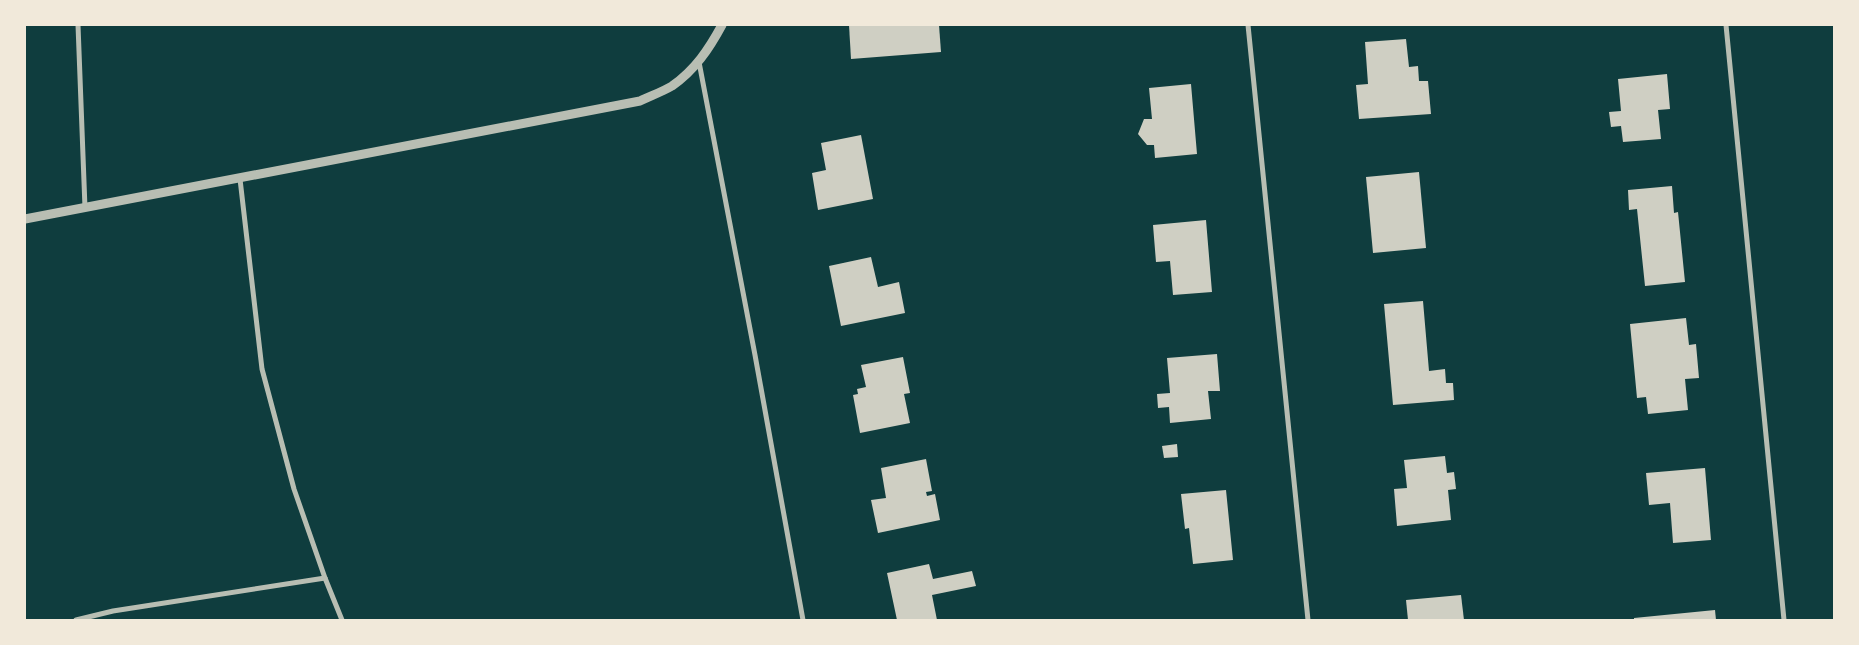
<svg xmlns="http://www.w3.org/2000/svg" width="1859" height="645" font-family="Manrope,sans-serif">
	<rect width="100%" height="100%" fill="#0f3d3e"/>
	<g fill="#cfcfc3">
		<path d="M849,25H939L941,52L851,59Z"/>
		<path d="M1406,39L1409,67L1418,66L1419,81H1428L1431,114L1359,119L1356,85L1368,84L1365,42Z"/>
		<path d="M1667,74L1670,109L1658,110L1661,139L1623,142L1621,126L1611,127L1609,112L1621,111L1618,79Z"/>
		<path d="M1191,84L1197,154L1155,158L1154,145H1147L1138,134L1144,119H1152L1149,88Z"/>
		<path d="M861,135L873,199L818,210L812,173L826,170L821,143Z"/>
		<path d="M1419,172L1426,248L1373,253L1366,177Z"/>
		<path d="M1672,186L1674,213L1678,212L1685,282L1645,286L1637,209L1629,210L1628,190Z"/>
		<path d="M1206,220L1212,292L1173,295L1170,261L1156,262L1153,225Z"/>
		<path d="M871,257L878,287L899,282L905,313L841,326L829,266Z"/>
		<path d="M1423,301L1429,371L1445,369L1446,383H1453L1454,400L1393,405L1384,304Z"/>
		<path d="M1686,318L1689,345L1696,344L1699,378L1685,379L1688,410L1648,414L1646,397L1637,398L1630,324Z"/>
		<path d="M1217,354L1220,391H1208L1211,419L1170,423L1169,407L1158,408L1157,394L1170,393L1167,358Z"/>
		<path d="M903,357L910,393L904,394L910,423L860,433L853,395L858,394L857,389L866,387L861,365Z"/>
		<path d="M1177,444L1178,457L1164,458L1162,446Z"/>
		<path d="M1445,456L1447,473L1454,472L1456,489L1448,490L1451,520L1397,526L1394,489L1407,488L1404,460Z"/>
		<path d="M926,459L932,491L926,492L927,496L935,494L940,520L878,533L871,500L886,498L881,468Z"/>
		<path d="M1705,468L1711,540L1673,543L1670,503L1649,505L1646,473Z"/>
		<path d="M1226,490L1233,560L1193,564L1189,528L1185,529L1181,494Z"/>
		<path d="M929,564L933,579L972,571L976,586L932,595L937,620H897L887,573Z"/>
		<path d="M1461,595L1464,620H1408L1406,600Z"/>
		<path d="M1715,610L1716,620H1634V618Z"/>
	</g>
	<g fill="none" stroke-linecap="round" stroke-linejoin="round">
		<g stroke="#b8beb3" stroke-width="5">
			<path d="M78,25L85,208"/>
			<path d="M1248,25L1308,620"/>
			<path d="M1726,25L1784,620"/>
			<path d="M699,62L755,355L803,620"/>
			<path d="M240,179L262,369L294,489L325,578L342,620"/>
			<path d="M76,620L113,611L325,578"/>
		</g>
		<path stroke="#b8beb3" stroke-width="9" d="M25,219L640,101C650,96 662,92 672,86C695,70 709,49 722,25"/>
	</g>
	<rect width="1859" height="645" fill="none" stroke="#f1e9da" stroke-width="52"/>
</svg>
